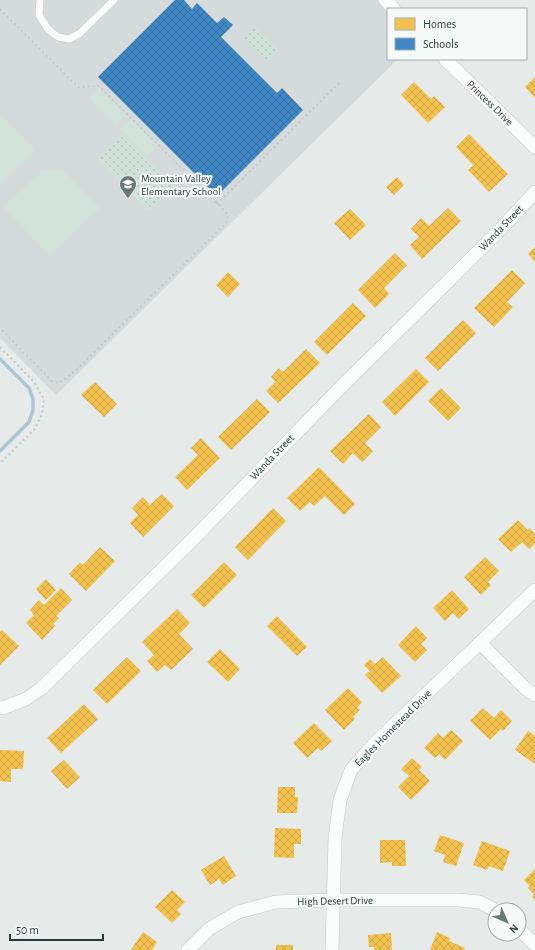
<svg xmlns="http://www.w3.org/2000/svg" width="535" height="950" font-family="'Alegreya Sans',sans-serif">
	<defs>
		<pattern id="green-dots" width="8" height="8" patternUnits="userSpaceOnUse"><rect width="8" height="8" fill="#d1e2da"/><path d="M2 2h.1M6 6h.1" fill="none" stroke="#b3c3bc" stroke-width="1.8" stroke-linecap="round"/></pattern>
		<pattern id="homes-cross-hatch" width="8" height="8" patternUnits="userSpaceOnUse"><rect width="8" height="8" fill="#f2c14e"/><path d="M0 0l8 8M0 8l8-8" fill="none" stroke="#cfa745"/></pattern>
		<pattern id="schools-cross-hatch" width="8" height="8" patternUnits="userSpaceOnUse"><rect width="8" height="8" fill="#3f88c5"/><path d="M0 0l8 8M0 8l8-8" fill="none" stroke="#3570a1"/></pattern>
	</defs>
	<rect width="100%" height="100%" fill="#e6eae9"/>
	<path fill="#d5dbda" d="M0,0H385L388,9V59H398L56,395L0,338Z"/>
	<g fill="url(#green-dots)">
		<path d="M255,27L279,50L267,62L243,38Z"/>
		<path d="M123,134L175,186L149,211L97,159Z"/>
	</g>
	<g fill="#d1e2da">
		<path d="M99,88L126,115L116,125L89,98Z"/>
		<path d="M0,115L35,150L0,185Z"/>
		<path d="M131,119L158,146L147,156L120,129Z"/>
		<path d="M63,170L100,208L50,256L3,207L42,171Z"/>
	</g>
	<g fill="url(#homes-cross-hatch)">
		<path d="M535,77V98L525,87Z"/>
		<path d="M414,82L431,99L434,96L445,107L428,123L401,95Z"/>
		<path d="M469,134L508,174L489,192L468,170L473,165L456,147Z"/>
		<path d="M397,177L404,185L394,195L386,187Z"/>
		<path d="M448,208L461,221L422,259L410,245L419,237L411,229L421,218L429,226Z"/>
		<path d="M350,209L366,225L350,240L334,223Z"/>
		<path d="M535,247V262L528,254Z"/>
		<path d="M395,253L407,265L384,288L389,294L375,308L358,290Z"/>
		<path d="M512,270L525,283L507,302L513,307L494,327L474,308Z"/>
		<path d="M228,272L240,284L228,297L216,285Z"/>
		<path d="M353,303L366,316L327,355L314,342Z"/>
		<path d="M463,320L476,333L438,371L425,358Z"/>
		<path d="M306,349L320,363L278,403L266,391L275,382L271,377L279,368L283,372Z"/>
		<path d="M416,369L429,382L395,416L382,402Z"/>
		<path d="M95,382L117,404L104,417L81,395Z"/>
		<path d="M441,388L461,408L448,421L428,401Z"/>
		<path d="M257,399L270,412L231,450L218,437Z"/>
		<path d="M369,414L381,427L365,443L373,451L362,462L353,453L343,464L330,451Z"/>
		<path d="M201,438L220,458L187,490L175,477L198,455L191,448Z"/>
		<path d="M319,467L355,504L344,515L325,496L314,506L310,502L300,511L287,498Z"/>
		<path d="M162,494L174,506L143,537L130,523L138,515L132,508L143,497L150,505Z"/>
		<path d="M273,508L286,521L248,560L235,547Z"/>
		<path d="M518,520L528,530L529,528L535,534V544L529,549L522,542L511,552L498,539Z"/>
		<path d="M100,547L115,561L86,591L69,574L80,562L83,565Z"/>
		<path d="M485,557L499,571L488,582L491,585L481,595L464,577Z"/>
		<path d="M224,562L237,575L204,608L191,595Z"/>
		<path d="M46,579L56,590L46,600L36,589Z"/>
		<path d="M61,588L72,600L56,616L59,618L53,624L55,626L42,640L26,623L34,615L30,610L39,600L44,605Z"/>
		<path d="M452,590L469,609L459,619L453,613L445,621L433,608Z"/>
		<path d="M177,609L190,623L179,634L193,649L171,670L165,665L157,672L147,661L154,655L142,642Z"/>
		<path d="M277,616L307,647L297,656L267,626Z"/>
		<path d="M416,626L427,638L421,644L427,650L415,662L398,645Z"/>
		<path d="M2,630L19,646L0,665V632Z"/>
		<path d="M220,649L240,669L228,682L207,662Z"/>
		<path d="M127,657L141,671L107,704L93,690Z"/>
		<path d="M383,657L401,676L382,693L365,675L370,671L364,665L370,659L375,664Z"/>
		<path d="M348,688L362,702L357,707L360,710L353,717L355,719L344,730L325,710Z"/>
		<path d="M84,704L98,719L61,753L47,738Z"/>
		<path d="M483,708L494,718L501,710L512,721L503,731L501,729L490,740L470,721Z"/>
		<path d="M314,723L332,741L321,751L318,748L307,758L293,743Z"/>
		<path d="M451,730L463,741L445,760L439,754L435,758L424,748L438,733L443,738Z"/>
		<path d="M528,731L535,736V764L515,750Z"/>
		<path d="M0,750L24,751L23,769H11V782L0,781Z"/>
		<path d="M412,758L422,767L419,770L430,781L411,800L398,787L409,776L401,769Z"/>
		<path d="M64,760L80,777L67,789L51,771Z"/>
		<path d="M278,787H295V797H298L297,813H277Z"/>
		<path d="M275,828L301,829V844H294V858L274,857Z"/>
		<path d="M440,835L464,843L456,866L443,862L445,855L434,851Z"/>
		<path d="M380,840H405L406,866H392V862L380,863Z"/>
		<path d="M482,841L510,851L503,871L489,866L487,870L473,865Z"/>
		<path d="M224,856L236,876L223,885L219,879L210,885L201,870Z"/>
		<path d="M535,869V900L532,897L534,894L528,888L530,886L524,880Z"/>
		<path d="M172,890L185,902L177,910L181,914L172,923L155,907Z"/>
		<path d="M143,932L157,942L152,950H131Z"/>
		<path d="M437,932L450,938L449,941L465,948L464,950H430Z"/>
		<path d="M391,933L392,950H374V947H369L368,935Z"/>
		<rect x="276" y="945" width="17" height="5"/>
	</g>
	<path fill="url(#schools-cross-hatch)" d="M175,0H184L192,9L197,3L217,23L224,17L233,25L221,37L277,93L282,88L303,110L217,196L98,77Z"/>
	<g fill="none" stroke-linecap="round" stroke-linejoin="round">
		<path stroke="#acc6d4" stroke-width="3.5" d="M0,359L29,388L33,399V410L29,422L0,451"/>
		<g stroke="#c3c7c6" stroke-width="8">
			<path id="service" d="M40,0L39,15L48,29L58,37L69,39L79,34L114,0"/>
		</g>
		<g stroke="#c3c7c6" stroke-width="14">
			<g id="minor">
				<path d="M385,0L394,9"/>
				<path d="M445,59L535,147"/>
				<path d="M480,643L526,689L535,695"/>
				<path d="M0,708H3L26,699L42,688L195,537L342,386L499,231L535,192"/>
				<path d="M519,929L535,945"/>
				<path d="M188,950L209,929L238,912L276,902L333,900H458L479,902L495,910"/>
				<path d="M332,950L335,838L340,800L351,770L374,744L535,590"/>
			</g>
		</g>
		<g stroke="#c2cac9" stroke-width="2" stroke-dasharray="2 3" stroke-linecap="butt">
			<path d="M0,9L78,87L99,86L222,208L227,214L228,219L226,223L76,370L67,378L58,383L52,381L0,328"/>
			<path d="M217,204L341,81"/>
			<path d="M0,347L33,381L44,399L42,414L35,429L0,463"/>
		</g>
		<use href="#service" stroke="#fbfcfc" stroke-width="7"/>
		<use href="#minor" stroke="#fbfcfc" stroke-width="13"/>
	</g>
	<defs>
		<g id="school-pin" transform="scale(0.9)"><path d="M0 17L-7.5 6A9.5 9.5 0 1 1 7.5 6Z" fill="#697978" stroke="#f5f9f8"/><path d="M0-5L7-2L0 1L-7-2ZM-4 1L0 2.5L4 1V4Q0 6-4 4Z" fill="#fff"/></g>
	</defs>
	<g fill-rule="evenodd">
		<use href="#school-pin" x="128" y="184"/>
	</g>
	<g text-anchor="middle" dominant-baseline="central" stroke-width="4" stroke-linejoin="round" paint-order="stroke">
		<g font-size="11" fill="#263c3b" stroke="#f5f9f8">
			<text transform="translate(490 103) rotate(44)">Princess Drive</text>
			<text transform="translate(501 228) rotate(-46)">Wanda Street</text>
			<text transform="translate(272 457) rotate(-46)">Wanda Street</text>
			<text transform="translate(393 728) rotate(-45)">Eagles Homestead Drive</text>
			<text transform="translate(335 901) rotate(-1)">High Desert Drive</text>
		</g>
		<g font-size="11" fill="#263c3b" stroke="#f5f9f8" text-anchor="start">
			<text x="141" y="178">Mountain Valley<tspan x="141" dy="13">Elementary School</tspan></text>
		</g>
	</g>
	<rect x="387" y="8" width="140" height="52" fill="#f5f9f8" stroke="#a2adac"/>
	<rect x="395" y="18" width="20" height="12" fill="#f2c14e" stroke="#a2adac"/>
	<text x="423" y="28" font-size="12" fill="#263c3b">Homes</text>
	<rect x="395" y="38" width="20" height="12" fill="#3f88c5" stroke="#a2adac"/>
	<text x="423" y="48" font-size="12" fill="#263c3b">Schools</text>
	<g transform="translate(507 922) rotate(135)"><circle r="19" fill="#f5f9f8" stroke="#a2adac"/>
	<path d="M0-3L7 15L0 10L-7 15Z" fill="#697978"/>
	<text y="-6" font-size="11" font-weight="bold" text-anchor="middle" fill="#263c3b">N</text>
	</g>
	<path d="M10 934v6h93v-6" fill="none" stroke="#263c3b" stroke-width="2"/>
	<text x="16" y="934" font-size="12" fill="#263c3b" stroke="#f5f9f8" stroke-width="3" paint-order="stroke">50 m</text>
</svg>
